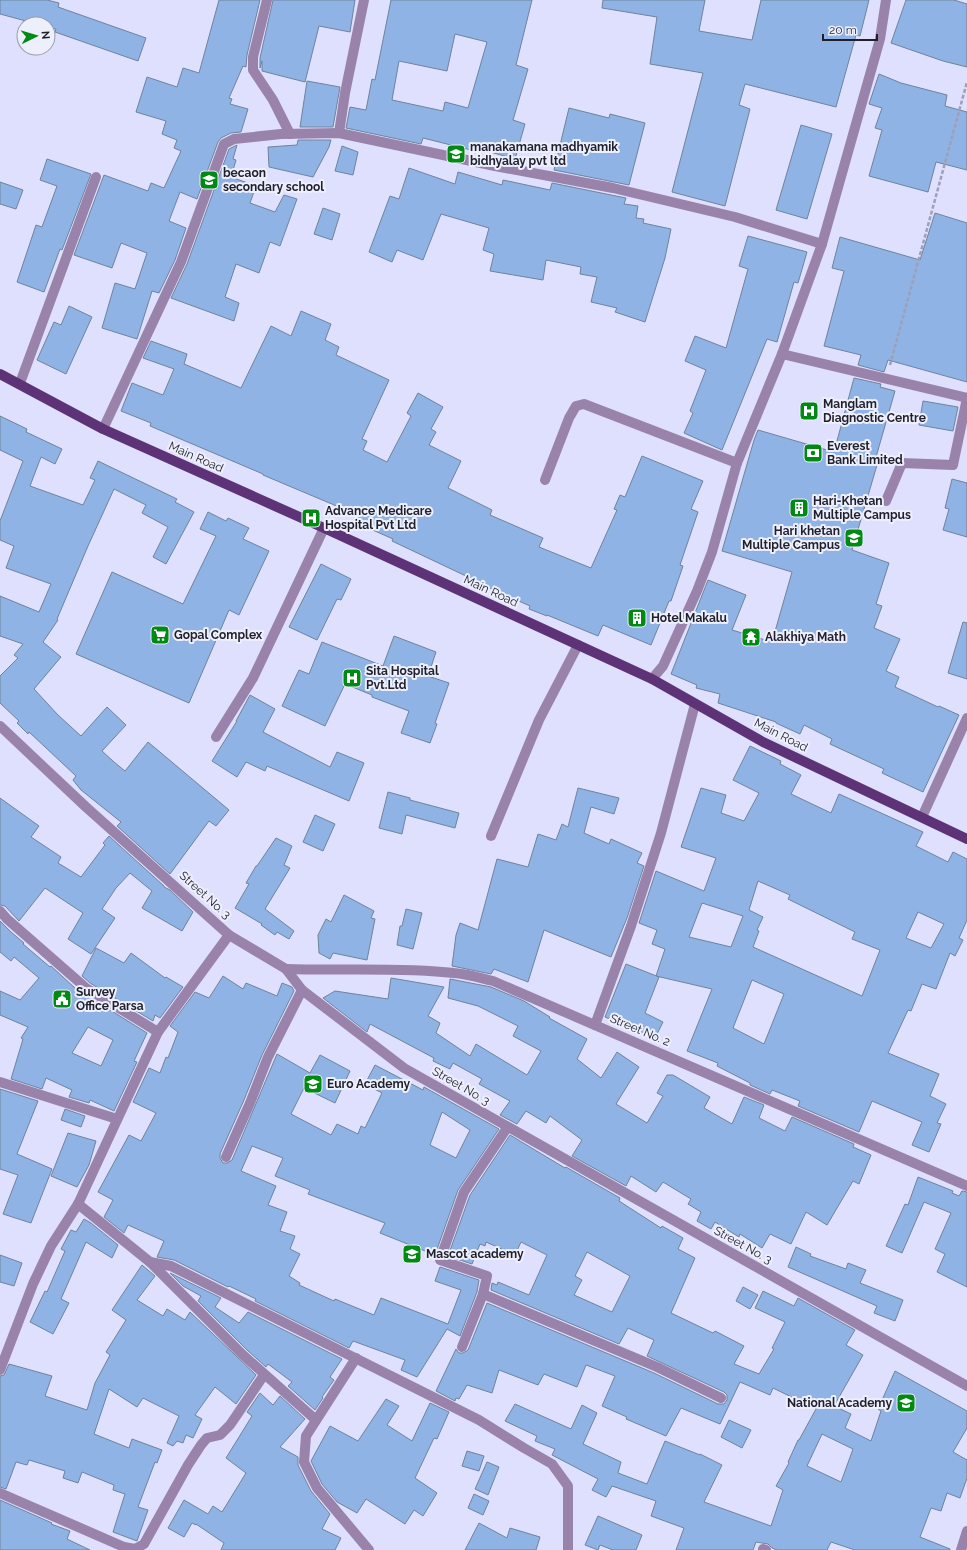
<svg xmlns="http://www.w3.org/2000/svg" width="967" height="1550" font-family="Raleway,sans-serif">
	<rect width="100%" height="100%" fill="#dfe0fd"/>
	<g fill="#8eb3e4" stroke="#6e839e" fill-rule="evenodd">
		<path d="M0,0H47L59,3L58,7L146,38L138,61L55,32L56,29L48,27V24H37L0,14Z"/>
		<path d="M219,0H260L247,55L246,67L243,66L229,98L232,99L230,104L248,109L241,132L231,133L221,138L218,142L197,199L180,192L169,221L186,228L175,260L159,293L152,291L137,339L102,328L115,283L135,289L147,253L121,243L112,268L74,255L104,175L148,191L151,183L164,188L181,151L174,148L177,140L162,134L166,121L136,112L147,77L177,87L183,68L199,73Z"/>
		<path d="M273,0H355L350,32L319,26L305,82L262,71V61L260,68V58Z"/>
		<path d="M391,0H532L516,65L528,69L513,120L525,124L515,159L476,148L475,151L423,138L421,144L346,128L350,107L366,110L372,79L375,80ZM455,34L487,42L468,108L445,102L443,111L392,100L399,61L447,71Z"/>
		<path d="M603,0H705L699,31L752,40L761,0H869L860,36L856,35L836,107L745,84L739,105L750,109L725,206L672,192L703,73L650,64L657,17L602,8Z"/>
		<path d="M906,0H954L967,4V67L943,61L891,43Z"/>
		<path d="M879,74L901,83L947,95L945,106L967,112V170L936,162L928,192L869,176L882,130L875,128L882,108L869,104Z"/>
		<path d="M307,81L340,87L333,127H300Z"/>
		<path d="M569,108L609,118L610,114L645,123L629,185L554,170Z"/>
		<path d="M801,125L832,134L807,219L776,210Z"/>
		<path d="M298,140H331L329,147L313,177L269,167L268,147L297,145Z"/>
		<path d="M237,145L233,159L236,160L231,177L256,186L250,203L275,212L284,195L297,199L280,246L270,242L259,273L236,264L225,297L239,303L234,321L171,298L187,264L229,149Z"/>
		<path d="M342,146L358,152L353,175L335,171Z"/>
		<path d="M47,159L91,174L62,250L60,249L44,292L17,282L36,225L42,227L57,186L40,180Z"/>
		<path d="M409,168L455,184L458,172L502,185L503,180L550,190L552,183L626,198L624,204L638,206L636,218L644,219L643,223L671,229L665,258L645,322L615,312L617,308L591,302L597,277L580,274L581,267L546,260L543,280L490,271L494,254L483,250L489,228L441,214L423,260L397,250L392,262L369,252L390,196L399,199Z"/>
		<path d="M0,182L23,190L16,209L0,204Z"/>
		<path d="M323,208L340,214L332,240L314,234Z"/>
		<path d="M935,213L967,223V382L888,360L884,372L858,365L861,355L824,346L844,271L832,268L840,237L920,260Z"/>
		<path d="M748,236L807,252L798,283L794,282L777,342L767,339L722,450L684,433L693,413L690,411L706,370L685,361L695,336L726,348L748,269L739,266Z"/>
		<path d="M69,306L92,317L66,374L37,360L54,322L61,325Z"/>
		<path d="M301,311L331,324L325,340L339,347L336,355L389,380L362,439L367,441L363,450L387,462L411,416L407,413L418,393L443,407L431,429L436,432L429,445L461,461L448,488L492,510L490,515L543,538L539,547L591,568L617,510L614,509L620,495L625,497L642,456L703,481L691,509L698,512L680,565L683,566L671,601H669L651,645L603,625L598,636L547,615V616L529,609L530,606L487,587V586L392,541L393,539L359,524L361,519L345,512L346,510L263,475V474L150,426L151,423L121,411L132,383L163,395L174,369L143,358L151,341L187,354L184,364L241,388L271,326L291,336Z"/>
		<path d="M854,378L881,384L880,387L895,391L874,464L877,465L852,550L889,563L876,604L882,606L874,628L900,639L886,671L899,677L895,687L938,707L939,706L959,715L923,792L882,773L884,769L830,744L832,739L804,725L800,734L776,723V722L718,703L720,694L696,688L697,685L671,674L708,580L746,595L732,630L772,642L792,572L722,551L754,440L758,430L834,452Z"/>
		<path d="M923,401L958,407L953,431L919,425Z"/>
		<path d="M0,416L27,429L26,432L62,449L55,464L41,457L30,486L83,505L95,480L90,478L98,461L177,499L175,502L194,512L166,564L153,557L168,527L142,513L146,505L114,489L88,546L57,619L58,620L43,642L61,657L34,689L58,715L81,736L107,707L126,725L102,751L114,762L125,771L148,742L229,810L216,826L209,821L170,874L117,826L121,822L81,790L73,780L76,776L29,732L28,734L17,723L19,721L0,703V676L18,658L14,655L23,644L0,636V596L39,612L51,584L6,568L14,546L0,540V521L23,461L0,450Z"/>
		<path d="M952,479L967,483V537L943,530L949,509L945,508Z"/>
		<path d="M208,512L226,521L228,518L249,528L243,539L269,551L239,615L229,610L189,703L76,654L112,572L183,604L216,536L200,529Z"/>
		<path d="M321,564L351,579L341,600L337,599L317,640L289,627Z"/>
		<path d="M963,622L967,623V679L948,673Z"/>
		<path d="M394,636L436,652L428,676L449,683L435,723L437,724L430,743L401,733L409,711L372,697V695L345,684L325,726L282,706L299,670L309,674L322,642L383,666Z"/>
		<path d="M250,695L275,709L263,732L330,767L337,752L364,763L349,801L267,766L265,771L246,762L237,777L212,761L237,721H236Z"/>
		<path d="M750,746L781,761L780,764L801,775L791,794L831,813L839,794L923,832L916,846L948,862L953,852L967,859V920L959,938L963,940L955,956L950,953L936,989L922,984L911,1011L908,1010L888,1053L939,1074L930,1096L946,1104L937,1123L941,1124L929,1152L912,1145L922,1122L872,1101L859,1132L798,1106L800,1101L772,1090L770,1094L750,1085V1083L717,1066L718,1063L687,1051L712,989L656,976L665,949L652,944L657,930L639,923L656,871L704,891L716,858L681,847L701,788L726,795L721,813L744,821L759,793L733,780ZM758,881L790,895L788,899L855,932L852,939L880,950L862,996L753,947L759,931L757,930L763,917L749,910ZM702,903L743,916L731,947L689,937ZM918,912L944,924L931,948L906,938ZM752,980L784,994L764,1044L733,1028Z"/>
		<path d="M578,788L619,798L614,814L591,807L584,833L609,844L611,839L642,853L637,863L644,866L627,918L611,957L544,930L528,982L494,969L491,974L452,966L456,935L460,923L478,930L497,859L528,867L538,834L556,840L562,824L568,827Z"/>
		<path d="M388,792L410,798V800L459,813L455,828L406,815L402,834L379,828Z"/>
		<path d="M0,798L39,826L31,837L61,857L58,863L81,877L105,845L103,843L109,836L164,886V887L170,890L193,912L182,931L142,908L152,891L130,873L116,888L102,909L115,918L91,954L68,939L83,913L45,888L19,921L5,906L0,905Z"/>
		<path d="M315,815L335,824L323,851L303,842Z"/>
		<path d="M276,838L292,846L284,865L290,868L265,909L294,931L289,939L277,932L275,935L261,925L262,924L235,908L249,884L246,883L256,866H257Z"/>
		<path d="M344,895L374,911L371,918L375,919L367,960L333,953L330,959L319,953L318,935L326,919L331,922Z"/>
		<path d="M406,909L422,913L413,949L397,945L400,926H402Z"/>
		<path d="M0,921L11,932L24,943L23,944L50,967L51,966L75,988L147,1033L134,1061L137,1062L114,1111L90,1100L89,1103L69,1097L72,1090L46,1078L42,1089L11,1079L23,1039L21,1038L28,1027L0,1015V991L20,1000L39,978L14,957L11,961L0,952ZM88,1027L113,1040L101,1066L72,1053Z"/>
		<path d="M96,948L124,963L131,953L165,978L166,977L183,987L160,1018L155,1015L153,1021L90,983L82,976Z"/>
		<path d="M626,964L659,977L645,1013L663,1022L655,1038L605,1017Z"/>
		<path d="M223,976L243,989L246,983L277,996L282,983L292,987L294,991L262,1055L244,1100L220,1154V1158L223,1163H227L232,1160L277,1054L310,1073L320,1055L350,1071L335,1103L304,1088L291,1114L331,1135L337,1124L358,1134L361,1126L365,1128L382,1093L365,1084L375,1065L423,1090L424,1087L499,1129L458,1190L435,1255L380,1233L385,1223L308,1194L310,1190L275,1176L283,1158L252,1146L241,1171L276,1186L268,1205L287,1212L280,1231L295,1236L290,1249L300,1254L289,1276L300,1283L299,1285L334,1301L335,1299L374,1315L381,1298L448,1324L461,1290L435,1281L440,1267L479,1280L477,1292L460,1336L447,1329L417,1377L401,1370L405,1360L353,1341L349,1348L255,1301L256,1299L229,1286L228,1287L174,1260L157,1257L164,1241L128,1225L124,1233L104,1217L113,1200L98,1192L129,1135L141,1141L156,1113L133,1102L149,1068L160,1073L166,1057L168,1058L178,1032L170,1026L195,992L209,998ZM442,1112L470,1130L456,1158L430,1145Z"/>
		<path d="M391,978L444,987L428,1016L440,1023L436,1033L470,1056L476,1044L527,1075L541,1051L513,1036L518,1026L478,1006L448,998L450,979L491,987L524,1001L550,1017L549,1018L587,1039L577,1059L601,1078L617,1052L639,1067L616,1104L647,1123L663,1096L657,1093L667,1075H673L710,1097L704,1108L732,1124L744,1097L764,1105L759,1118L785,1131L792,1117L854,1144L853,1147L871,1155L859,1184L853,1181L827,1225L806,1212L791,1244L770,1234L762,1248L740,1234L739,1237L715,1222L711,1229L697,1221L701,1212L688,1204L691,1199L663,1182L656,1192L631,1176L626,1186L572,1156L582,1140L550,1116L546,1123L526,1111L517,1124L500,1115L510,1101L479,1084L482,1079L453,1063L450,1069L433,1061L434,1058L370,1024L367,1032L323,998L335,991L388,999Z"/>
		<path d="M0,1089L38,1101L17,1154L52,1169L31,1223L3,1214L18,1175L0,1169Z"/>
		<path d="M65,1109L85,1116L81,1127L61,1120Z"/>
		<path d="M68,1133L96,1141L89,1165L77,1187L51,1176Z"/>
		<path d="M510,1135L565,1168L566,1167L620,1198L619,1201L661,1228L662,1226L683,1238L678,1249L695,1258L671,1313L713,1333L715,1331L744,1346L734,1364L759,1374L774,1349L772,1348L785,1322L755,1308L763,1291L794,1306L798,1298L855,1330L846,1345L863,1355L834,1406L851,1414L845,1428L871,1441L881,1411L878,1409L895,1371L967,1411V1428L953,1452L967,1460V1478L960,1498L947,1493L941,1511L931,1508L920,1537L950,1549V1550H855L831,1542L827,1550H777L772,1548L768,1544L756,1542L753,1550H676L684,1528L651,1516L656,1501L612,1486L606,1497L592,1490L598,1479L552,1455L555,1449L535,1441L537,1436L505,1421L515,1404L571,1429L582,1405L597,1413L583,1444L621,1462L618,1473L647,1484L665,1441L700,1455V1454L722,1465L704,1502L771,1526L783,1490L776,1486L789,1463L788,1462L798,1440H799L816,1409L773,1388L770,1395L740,1382L720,1424L681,1408L666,1436L626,1419L627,1417L602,1406L615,1376L586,1365L577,1387L544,1374L538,1385L499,1370L492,1393L467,1385L459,1399L456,1398L455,1401L436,1391L456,1349L459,1353H463L468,1350L487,1303L654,1373L718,1404H724L727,1400V1395L724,1392L647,1356L654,1340L628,1328L619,1344L491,1290L492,1283L497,1285L498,1282L529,1295L547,1255L521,1242L515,1255L486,1242L485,1246L480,1244L472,1264L448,1256L470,1195ZM587,1252L630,1276L612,1312L574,1295L582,1280L575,1276ZM822,1434L853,1449L841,1482L807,1466Z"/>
		<path d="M918,1177L953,1191L952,1193L959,1196L962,1191L967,1192V1287L937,1272L945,1254L935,1249L951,1213L924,1202L902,1253L886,1246L905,1204L908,1205Z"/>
		<path d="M84,1219L91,1223L118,1245L112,1258L86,1242L61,1299L69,1303L53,1334L30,1322L45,1291L47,1292L65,1251L61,1249L71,1230L76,1232Z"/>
		<path d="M796,1247L811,1254L810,1256L846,1269L848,1263L866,1270L860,1283L903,1300L895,1321L874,1313L877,1306L788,1267Z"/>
		<path d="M0,1255L22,1263L14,1286L0,1282Z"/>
		<path d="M142,1265L155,1276L137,1300L163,1316L167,1309L185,1320L190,1312L256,1375L236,1404L215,1387L195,1415L202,1419L193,1438L186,1435L183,1443L177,1441L173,1446L167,1443L179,1416L143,1398L137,1407L109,1389L94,1434L129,1448L132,1439L162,1450L157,1463L155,1462L138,1507L148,1510L137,1541L113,1532L125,1494L113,1490L114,1485L82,1472L78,1483L63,1478L65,1471L29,1460L27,1465L16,1462L6,1489L0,1487V1376L4,1375L9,1364L52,1376L45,1396L87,1410L95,1383L110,1355L106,1352L126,1320L112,1310Z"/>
		<path d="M170,1273L221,1298L215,1307L239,1323L248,1312L342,1359L330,1377L334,1380L322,1397L323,1398L315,1410L288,1386L292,1382L268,1364L266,1367L247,1350L198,1301L201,1296L183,1286Z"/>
		<path d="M743,1287L758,1295L750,1309L736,1301Z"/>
		<path d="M260,1393L273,1405L280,1396L305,1419L280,1447L298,1457V1465L311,1491L330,1514L322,1529L341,1538L335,1550H221L224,1543L196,1524V1525L192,1523L184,1537L168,1528L184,1500L208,1514L213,1506L222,1512L246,1473L226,1458L252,1416L247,1412Z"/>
		<path d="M386,1399L399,1406L387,1425L412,1441L430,1403L449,1412L437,1439L434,1438L415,1478L437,1493L423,1516L414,1510L405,1524L366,1499L357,1513L337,1502L322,1484L311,1461L330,1426L358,1441Z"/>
		<path d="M729,1420L751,1430L742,1448L721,1437Z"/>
		<path d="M467,1451L484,1456L479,1471L462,1466Z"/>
		<path d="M487,1462L499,1467L488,1495L475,1489Z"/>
		<path d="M474,1494L489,1501L483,1515L468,1508Z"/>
		<path d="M0,1500L52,1523L51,1524L70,1531L67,1539L90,1550H0Z"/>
		<path d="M598,1516L642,1535L636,1550H613L600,1545L598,1550L585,1545Z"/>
		<path d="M479,1523L507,1538L510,1528L540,1537L536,1550H465Z"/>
	</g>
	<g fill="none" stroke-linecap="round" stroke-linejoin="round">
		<path stroke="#9fa0b7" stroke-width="2.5" stroke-dasharray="4 2" stroke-linecap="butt" d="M890,365L967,82"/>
		<g stroke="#9a83aa" stroke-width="10">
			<path d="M267,0L253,57V70L273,100L290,134"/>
			<path d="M339,133L345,93L364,0"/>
			<path d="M782,354L967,398"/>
			<path d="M20,383L96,177"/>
			<path d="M103,429L181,262L224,144L234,139L281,134L339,133L495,166L613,188L735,217L822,244"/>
			<path d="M545,480L569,418L576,406L584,404L737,463"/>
			<path d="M886,501L902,463L953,465L967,398"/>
			<path d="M652,679L663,666L697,591L712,552L737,463L782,354L822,244L880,39L886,0"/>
			<path d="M0,726L86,807L229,935L286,969L302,990L404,1068L967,1386"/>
			<path d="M216,737L253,678L324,528"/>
			<path d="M922,817L967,718"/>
			<path d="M491,836L539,720L578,645"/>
			<path d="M0,911L7,919L86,988L158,1032"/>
			<path d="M286,969C342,971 398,967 454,973C467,974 480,978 493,981L967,1186"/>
			<path d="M595,1025L631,926L661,833L695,704"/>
			<path d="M0,1082L117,1119"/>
			<path d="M226,1157L250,1103L268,1057L302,990"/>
			<path d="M78,1204L150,1262L243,1355L316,1420"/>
			<path d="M150,1262L171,1266L479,1420L524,1448L552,1464L568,1486V1550"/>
			<path d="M483,1294L657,1367L721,1398"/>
			<path d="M462,1347L483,1294L487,1276L440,1260L464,1192L507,1128"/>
			<path d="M356,1358L306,1436L304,1462L317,1488L369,1550"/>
			<path d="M0,1370L33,1284L51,1246L78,1204L158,1032L229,935"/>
			<path d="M0,1493L124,1547L135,1549L144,1544L188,1465L201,1445L207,1438L220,1435L230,1425L264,1375"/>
			<path d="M763,1549L766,1550"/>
			<path d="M961,1550L967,1531"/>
		</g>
		<path stroke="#5d3277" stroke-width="10" d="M0,374L103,429L324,528L652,679L763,742L967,839"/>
	</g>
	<defs>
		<g id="school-square" transform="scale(1)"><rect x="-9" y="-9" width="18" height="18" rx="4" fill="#008913" stroke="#eeeffd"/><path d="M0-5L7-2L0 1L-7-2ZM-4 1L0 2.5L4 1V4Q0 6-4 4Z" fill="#fff"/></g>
		<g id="hospital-square" transform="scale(1)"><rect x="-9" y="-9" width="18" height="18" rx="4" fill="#008913" stroke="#eeeffd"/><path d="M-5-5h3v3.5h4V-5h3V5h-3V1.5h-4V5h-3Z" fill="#fff"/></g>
		<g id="bank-square" transform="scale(1)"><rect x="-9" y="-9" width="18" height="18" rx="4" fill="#008913" stroke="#eeeffd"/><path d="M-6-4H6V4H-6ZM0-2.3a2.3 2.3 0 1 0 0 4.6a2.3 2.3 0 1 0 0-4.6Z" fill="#fff"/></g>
		<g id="building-square" transform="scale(1)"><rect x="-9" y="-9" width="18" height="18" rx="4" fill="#008913" stroke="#eeeffd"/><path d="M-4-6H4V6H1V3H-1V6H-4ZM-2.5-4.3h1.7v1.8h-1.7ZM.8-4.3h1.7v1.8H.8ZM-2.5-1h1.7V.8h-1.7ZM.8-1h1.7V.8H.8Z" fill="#fff"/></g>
		<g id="supermarket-square" transform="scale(1)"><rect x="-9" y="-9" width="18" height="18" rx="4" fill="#008913" stroke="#eeeffd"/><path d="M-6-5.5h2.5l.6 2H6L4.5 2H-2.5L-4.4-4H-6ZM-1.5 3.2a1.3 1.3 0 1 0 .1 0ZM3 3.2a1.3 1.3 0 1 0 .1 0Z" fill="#fff"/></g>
		<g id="temple-square" transform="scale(1)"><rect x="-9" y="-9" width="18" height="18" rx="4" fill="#008913" stroke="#eeeffd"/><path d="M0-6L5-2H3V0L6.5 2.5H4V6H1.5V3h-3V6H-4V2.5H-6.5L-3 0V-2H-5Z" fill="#fff"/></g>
		<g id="civic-square" transform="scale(1)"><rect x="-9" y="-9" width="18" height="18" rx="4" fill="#008913" stroke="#eeeffd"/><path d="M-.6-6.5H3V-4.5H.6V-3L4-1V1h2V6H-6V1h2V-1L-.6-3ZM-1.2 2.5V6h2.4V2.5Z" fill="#fff"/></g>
		<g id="university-square" transform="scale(1)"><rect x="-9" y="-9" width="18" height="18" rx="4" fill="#008913" stroke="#eeeffd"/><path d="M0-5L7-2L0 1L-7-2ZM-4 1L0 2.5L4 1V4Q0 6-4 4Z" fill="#fff"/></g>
	</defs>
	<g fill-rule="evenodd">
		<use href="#school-square" x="456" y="154"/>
		<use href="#school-square" x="209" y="180"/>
		<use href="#hospital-square" x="809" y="411"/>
		<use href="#bank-square" x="813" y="453"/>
		<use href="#building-square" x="799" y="508"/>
		<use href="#hospital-square" x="311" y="518"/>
		<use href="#school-square" x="854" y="538"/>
		<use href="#building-square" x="637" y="618"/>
		<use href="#supermarket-square" x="160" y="635"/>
		<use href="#temple-square" x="751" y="637"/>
		<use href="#hospital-square" x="352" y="678"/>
		<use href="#civic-square" x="62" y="999"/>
		<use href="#school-square" x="313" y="1084"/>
		<use href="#school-square" x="412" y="1254"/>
		<use href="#university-square" x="906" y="1403"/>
	</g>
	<g text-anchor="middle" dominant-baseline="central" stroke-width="4" stroke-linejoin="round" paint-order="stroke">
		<g font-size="12" font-weight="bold" fill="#1f202c" stroke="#eeeffd" text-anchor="start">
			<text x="470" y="147">manakamana madhyamik<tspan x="470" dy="14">bidhyalay pvt ltd</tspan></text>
			<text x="223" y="173">becaon<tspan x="223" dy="14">secondary school</tspan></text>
			<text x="823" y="404">Manglam<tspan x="823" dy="14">Diagnostic Centre</tspan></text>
			<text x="827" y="446">Everest<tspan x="827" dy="14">Bank Limited</tspan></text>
			<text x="813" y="501">Hari-Khetan<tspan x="813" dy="14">Multiple Campus</tspan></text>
			<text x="325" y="511">Advance Medicare<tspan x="325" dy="14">Hospital Pvt Ltd</tspan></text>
			<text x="840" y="531" text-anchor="end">Hari khetan<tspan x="840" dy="14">Multiple Campus</tspan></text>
			<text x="651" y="618">Hotel Makalu</text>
			<text x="174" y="635">Gopal Complex</text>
			<text x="765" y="637">Alakhiya Math</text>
			<text x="366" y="671">Sita Hospital<tspan x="366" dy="14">Pvt.Ltd</tspan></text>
			<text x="76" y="992">Survey<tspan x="76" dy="14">Office Parsa</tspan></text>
			<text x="327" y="1084">Euro Academy</text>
			<text x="426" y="1254">Mascot academy</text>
			<text x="892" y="1403" text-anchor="end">National Academy</text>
		</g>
		<g font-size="12" fill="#1f202c" stroke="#eeeffd">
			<text transform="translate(196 457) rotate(24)">Main Road</text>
			<text transform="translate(491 591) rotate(25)">Main Road</text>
			<text transform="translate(781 735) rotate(27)">Main Road</text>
			<text transform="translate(205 895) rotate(42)">Street No. 3</text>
			<text transform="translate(640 1030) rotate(23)">Street No. 2</text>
			<text transform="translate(461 1086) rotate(30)">Street No. 3</text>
			<text transform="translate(743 1245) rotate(29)">Street No. 3</text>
		</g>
	</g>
	<g transform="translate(36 36) rotate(85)"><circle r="19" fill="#eeeffd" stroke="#9b9ca9"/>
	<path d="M0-3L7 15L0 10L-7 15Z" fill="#008913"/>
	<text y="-6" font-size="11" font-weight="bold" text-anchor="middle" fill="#1f202c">N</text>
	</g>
	<path d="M823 34v6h54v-6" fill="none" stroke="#1f202c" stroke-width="2"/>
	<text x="829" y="34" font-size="12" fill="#1f202c" stroke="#eeeffd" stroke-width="3" paint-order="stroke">20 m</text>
</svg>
